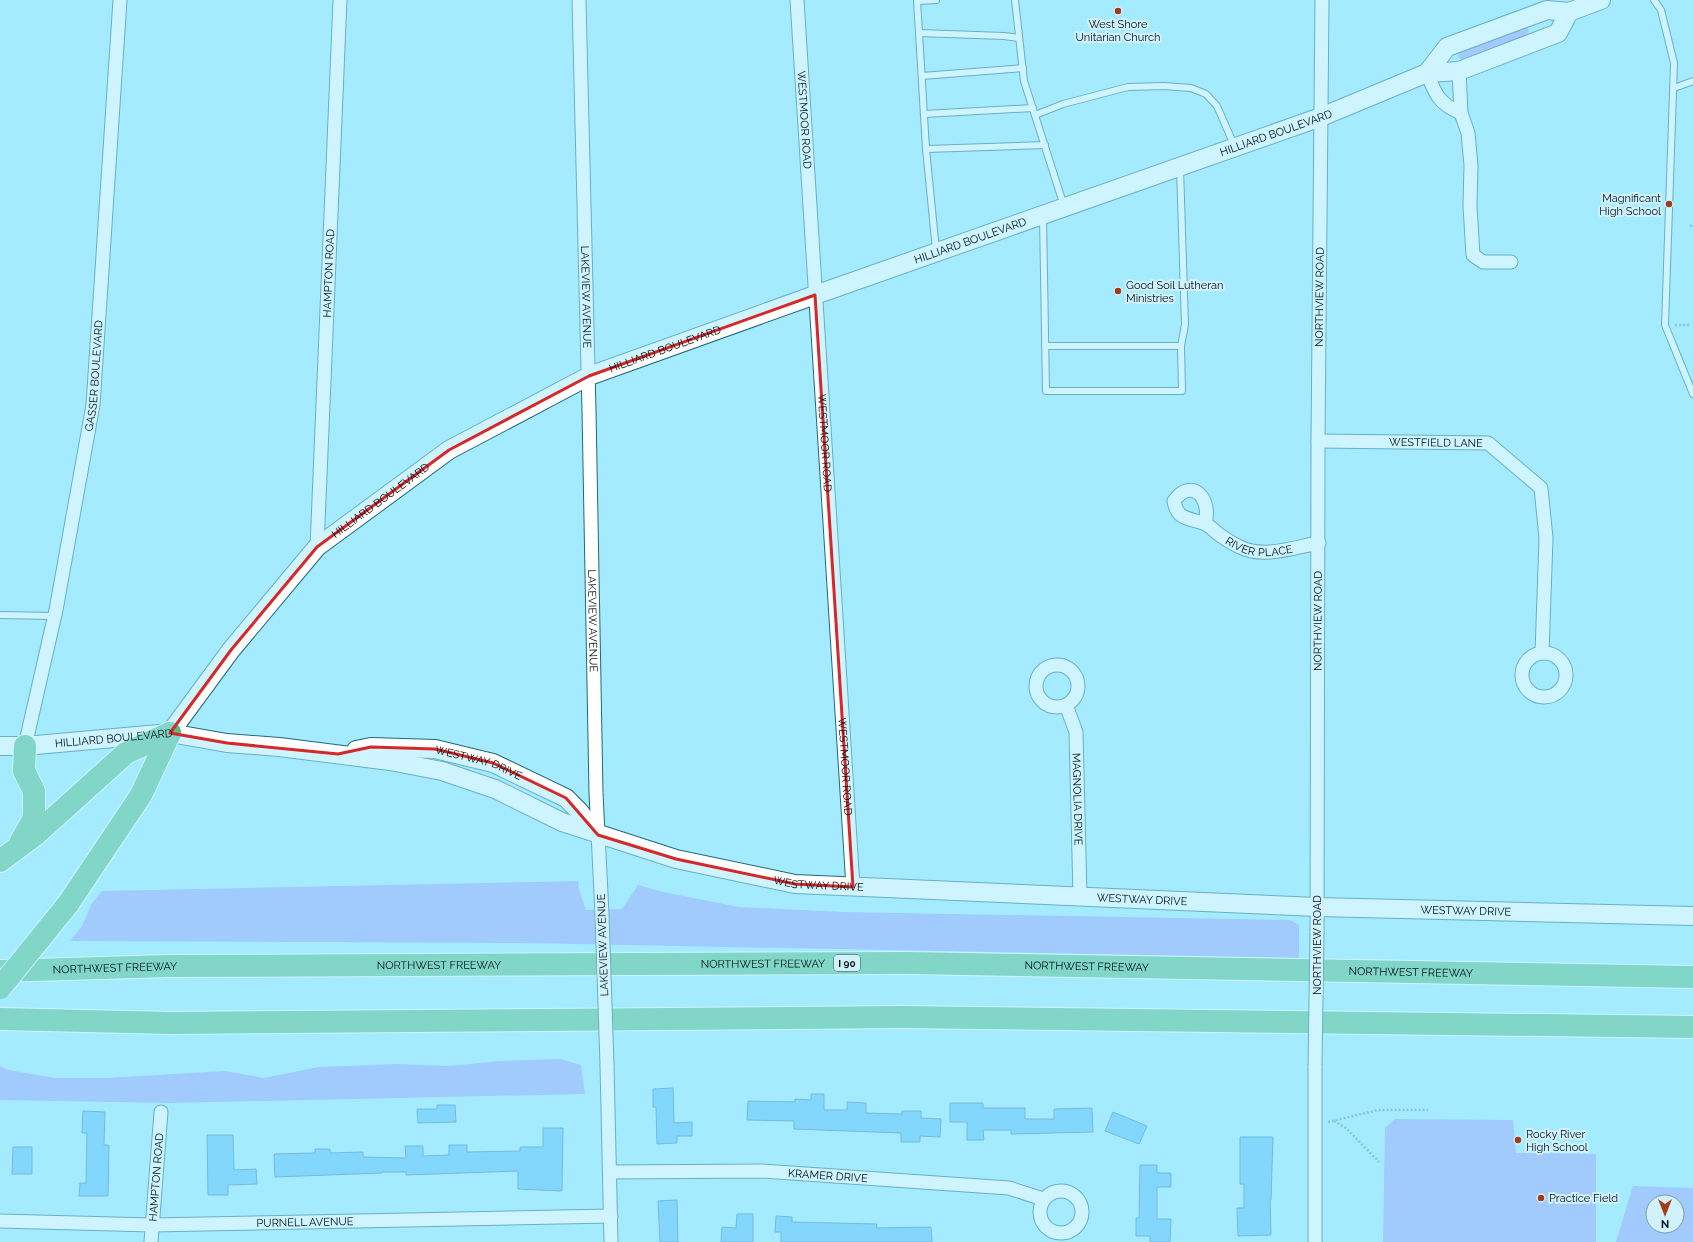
<svg xmlns="http://www.w3.org/2000/svg" width="1693" height="1242" font-family="Raleway,sans-serif">
	<rect width="100%" height="100%" fill="#a5ebff"/>
	<g fill="#99a4f9" fill-rule="evenodd">
		<path d="M1527,27L1529,31L1526,35L1462,60L1458,57L1459,52Z"/>
		<path d="M578,881L579,890L586,910L622,909L638,885L663,892L739,907L843,912L1290,920L1299,925V958L523,943L70,941L82,926L92,903L102,891Z"/>
		<path d="M560,1059L581,1065L585,1094L169,1103L0,1100V1066L8,1070L55,1078H107L224,1071L264,1078L319,1067L395,1064L449,1066L500,1061Z"/>
		<path d="M1395,1119L1513,1120L1516,1153L1596,1154V1242H1383L1385,1128Z"/>
		<path d="M1633,1186L1693,1188V1242H1616ZM1653,1202H1677V1226H1653Z"/>
	</g>
	<g fill="#59bffa" stroke="#3b7fa8">
		<path d="M673,1088L674,1123L692,1122V1136H677V1143L657,1144L656,1107H653V1089Z"/>
		<path d="M811,1094H824V1110H847V1102L866,1103V1113L902,1114V1111H921V1118L941,1119L940,1137L920,1136V1142H901V1133L794,1129V1121L747,1120L748,1101L795,1102V1099L811,1100Z"/>
		<path d="M950,1103H983V1108H1025V1119H1054V1109L1092,1108L1093,1132L1011,1134V1130H983L984,1140H967V1122H950Z"/>
		<path d="M437,1105H455L456,1122L418,1123L417,1109H437Z"/>
		<path d="M83,1111L105,1112L104,1145H109L108,1196H79L80,1183H86L87,1133H82Z"/>
		<path d="M1113,1112L1147,1126L1139,1144L1105,1131Z"/>
		<path d="M543,1128H563L562,1191L518,1189V1171L406,1175V1172H382V1173L275,1177L274,1154L315,1153V1149H330V1153L363,1152V1157L406,1158L405,1146H423V1156L449,1155V1145H467V1152L520,1151V1147H543Z"/>
		<path d="M207,1135H233L234,1170L256,1169L257,1184L228,1185V1195H208Z"/>
		<path d="M1240,1137H1273L1271,1200H1270L1271,1235L1238,1236L1237,1208H1244V1184H1240Z"/>
		<path d="M13,1147H32V1174H12Z"/>
		<path d="M1140,1165H1157V1173H1171V1187H1157V1219H1171L1170,1242H1150V1236H1136V1218H1139Z"/>
		<path d="M677,1200L678,1242H660L658,1201Z"/>
		<path d="M737,1214H753V1242H721L722,1227L736,1228Z"/>
		<path d="M776,1216L792,1217V1222L877,1224L876,1228L931,1227L932,1242H781V1232H775Z"/>
	</g>
	<g fill="none" stroke-linecap="round" stroke-linejoin="round">
		<g stroke="#20687a" stroke-width="8">
			<g id="service">
				<path d="M917,0L926,149L936,250"/>
				<path d="M1015,0L1024,81L1064,206"/>
				<path d="M1654,0L1661,10L1674,63L1665,325L1693,394"/>
				<path d="M917,1L936,0"/>
				<path d="M919,33L1004,36L1019,38"/>
				<path d="M922,76L1023,68"/>
				<path d="M1674,88L1693,81"/>
				<path d="M924,114L1033,108"/>
				<path d="M1035,115L1063,104L1128,87L1164,86L1191,88L1206,94L1217,106L1234,145"/>
				<path d="M926,149L1045,145"/>
				<path d="M1180,168L1185,325L1181,346"/>
				<path d="M1043,216L1046,391H1182L1181,346H1045"/>
				<path d="M0,615L54,616"/>
			</g>
		</g>
		<g stroke="#20687a" stroke-width="15">
			<g id="minor">
				<path id="s1" d="M579,0L589,410L596,793L602,914"/>
				<path id="s2" d="M797,0L853,887"/>
				<path d="M1459,71L1461,113L1468,133L1471,165L1470,206L1473,255L1483,262H1511"/>
				<path d="M1427,73C1435,94 1439,104 1461,113"/>
				<path id="s3" d="M1318,441L1488,443L1541,488L1546,538L1542,653"/>
				<path id="s4" d="M1205,523C1212,499 1192,476 1174,501C1177,520 1189,518 1203,523C1210,525 1215,532 1221,536C1227,540 1233,544 1240,547C1263,559 1295,547 1319,543"/>
				<path id="s5" d="M317,547L340,0"/>
				<circle cx="1544" cy="675" r="22"/>
				<circle cx="1057" cy="686" r="21"/>
				<path id="s6" d="M1066,705L1076,732L1080,896"/>
				<path id="s7" d="M25,746L56,610L93,405L120,0"/>
				<path id="s8" d="M1317,933L1318,441L1322,0"/>
				<path d="M607,1065L611,1242"/>
				<path id="s9" d="M610,1172L762,1171L1009,1188L1043,1199"/>
				<circle cx="1061" cy="1212" r="21"/>
				<path id="s10" d="M0,1221L152,1225L611,1216"/>
				<path id="s11" d="M151,1242L161,1112"/>
				<path d="M1315,1242V1066"/>
			</g>
		</g>
		<g stroke="#20687a" stroke-width="20">
			<g id="secondary">
				<path d="M1427,73L1447,47L1547,10L1569,12L1601,0"/>
				<path id="s12" d="M170,733L231,650L317,547L449,450L589,376L815,295L1321,117L1427,73L1459,71L1558,33L1569,12"/>
				<path id="s13" d="M0,746H25L170,733L227,743L279,747L390,761L442,771L495,789L562,822L676,859L795,884L1317,907L1693,916"/>
				<path id="s14" d="M356,750L371,747L435,749L493,763L566,798L579,811L598,835"/>
			</g>
		</g>
		<g stroke="#fff" stroke-width="24">
			<g id="motorway">
				<path d="M21,841L33,820L34,814V791L24,771L25,746"/>
				<path d="M0,861L35,835L126,753L170,733"/>
				<path d="M68,904L141,795L170,733"/>
				<path id="s15" d="M0,971L168,966L909,963L1693,977"/>
				<path d="M0,1019L171,1023L902,1017L1693,1027"/>
			</g>
		</g>
		<g stroke="#6697a5" stroke-width="2.5" stroke-dasharray="2 2" stroke-linecap="butt">
			<path d="M1690,226L1693,225"/>
			<path d="M1675,325H1691"/>
			<path d="M1334,1121L1346,1128L1379,1162"/>
			<path d="M1328,1122L1378,1110H1428"/>
		</g>
		<use href="#service" stroke="#fff" stroke-width="6"/>
		<use href="#minor" stroke="#fff" stroke-width="13"/>
		<use href="#secondary" stroke="#fff" stroke-width="18"/>
		<use href="#motorway" stroke="#54bc84" stroke-width="22"/>
		<g stroke="#20687a" stroke-width="15" stroke-linecap="butt">
			<g id="minor-bridge">
				<path d="M602,914L607,1065"/>
				<path d="M1315,1066L1317,933"/>
			</g>
		</g>
		<g stroke="#fff" stroke-width="24" stroke-linecap="butt">
			<path id="motorway-bridge" d="M0,988L68,904"/>
		</g>
		<use href="#minor-bridge" stroke="#fff" stroke-width="13"/>
		<use href="#motorway-bridge" stroke="#54bc84" stroke-width="22"/>
	</g>
	<path d="M0 0H1693V1242H0ZM815,295L853,887L795,884L676,859L598,835L566,798L493,763L435,749L371,747L338,754L227,743L170,733L231,650L317,547L449,450L589,376Z" fill="#a5ebff" fill-opacity=".55" fill-rule="evenodd"/>
	<path fill="none" stroke="#d62828" stroke-width="3" stroke-linejoin="round" d="M815,295L853,887L795,884L676,859L598,835L566,798L493,763L435,749L371,747L338,754L227,743L170,733L231,650L317,547L449,450L589,376Z"/>
	<g fill="#a33c1a" stroke="#d1f2fc" stroke-width="1.5">
		<circle cx="1118" cy="11" r="4"/>
		<circle cx="1669" cy="204" r="4"/>
		<circle cx="1118" cy="291" r="4"/>
		<circle cx="1518" cy="1140" r="4"/>
		<circle cx="1541" cy="1198" r="4"/>
	</g>
	<g text-anchor="middle" dominant-baseline="central" stroke-width="4" stroke-linejoin="round" paint-order="stroke">
		<rect fill="#d1f2fc" stroke="#3f545b" stroke-width="1" x="834" y="955" width="26" height="16" rx="3"/>
		<g font-size="10" font-weight="bold" fill="#011116">
			<text x="847" y="963">I 90</text>
		</g>
		<g font-size="11" fill="#011116" stroke="#d1f2fc" text-anchor="start">
			<text x="1118" y="24" text-anchor="middle">West Shore<tspan x="1118" dy="13">Unitarian Church</tspan></text>
			<text x="1661" y="198" text-anchor="end">Magnificant<tspan x="1661" dy="13">High School</tspan></text>
			<text x="1126" y="285">Good Soil Lutheran<tspan x="1126" dy="13">Ministries</tspan></text>
			<text x="1526" y="1134">Rocky River<tspan x="1526" dy="13">High School</tspan></text>
			<text x="1549" y="1198">Practice Field</text>
		</g>
		<g font-size="11" fill="#011116" stroke="#d1f2fc">
			<text stroke="none"><textPath href="#s2" startOffset="120">WESTMOOR ROAD</textPath></text>
			<text stroke="none"><textPath href="#s12" startOffset="1288">HILLIARD BOULEVARD</textPath></text>
			<text stroke="none"><textPath href="#s12" startOffset="964">HILLIARD BOULEVARD</textPath></text>
			<text stroke="none"><textPath href="#s5" startOffset="274">HAMPTON ROAD</textPath></text>
			<text stroke="none"><textPath href="#s1" startOffset="297">LAKEVIEW AVENUE</textPath></text>
			<text stroke="none"><textPath href="#s8" startOffset="636">NORTHVIEW ROAD</textPath></text>
			<text stroke="none"><textPath href="#s12" startOffset="640">HILLIARD BOULEVARD</textPath></text>
			<text stroke="none"><textPath href="#s7" startOffset="377">GASSER BOULEVARD</textPath></text>
			<text stroke="none"><textPath href="#s3" startOffset="118">WESTFIELD LANE</textPath></text>
			<text stroke="none"><textPath href="#s2" startOffset="444">WESTMOOR ROAD</textPath></text>
			<text stroke="none"><textPath href="#s12" startOffset="316">HILLIARD BOULEVARD</textPath></text>
			<text stroke="none"><textPath href="#s4" startOffset="164">RIVER PLACE</textPath></text>
			<text stroke="none"><textPath href="#s1" startOffset="621">LAKEVIEW AVENUE</textPath></text>
			<text stroke="none"><textPath href="#s8" startOffset="312">NORTHVIEW ROAD</textPath></text>
			<text stroke="none"><textPath href="#s13" startOffset="114">HILLIARD BOULEVARD</textPath></text>
			<text stroke="none"><textPath href="#s14" startOffset="125">WESTWAY DRIVE</textPath></text>
			<text stroke="none"><textPath href="#s2" startOffset="768">WESTMOOR ROAD</textPath></text>
			<text stroke="none"><textPath href="#s6" startOffset="96">MAGNOLIA DRIVE</textPath></text>
			<text stroke="none"><textPath href="#s13" startOffset="841">WESTWAY DRIVE</textPath></text>
			<text stroke="none"><textPath href="#s13" startOffset="1165">WESTWAY DRIVE</textPath></text>
			<text stroke="none"><textPath href="#s13" startOffset="1489">WESTWAY DRIVE</textPath></text>
			<text transform="translate(603 945) rotate(-92)">LAKEVIEW AVENUE</text>
			<text transform="translate(1317 945) rotate(-90)">NORTHVIEW ROAD</text>
			<text stroke="none"><textPath href="#s15" startOffset="763">NORTHWEST FREEWAY</textPath></text>
			<text stroke="none"><textPath href="#s15" startOffset="439">NORTHWEST FREEWAY</textPath></text>
			<text stroke="none"><textPath href="#s15" startOffset="1087">NORTHWEST FREEWAY</textPath></text>
			<text stroke="none"><textPath href="#s15" startOffset="115">NORTHWEST FREEWAY</textPath></text>
			<text stroke="none"><textPath href="#s15" startOffset="1411">NORTHWEST FREEWAY</textPath></text>
			<text stroke="none"><textPath href="#s9" startOffset="218">KRAMER DRIVE</textPath></text>
			<text stroke="none"><textPath href="#s11" startOffset="65">HAMPTON ROAD</textPath></text>
			<text stroke="none"><textPath href="#s10" startOffset="305">PURNELL AVENUE</textPath></text>
		</g>
	</g>
	<g transform="translate(1665 1214) rotate(180)"><circle r="19" fill="#d1f2fc" stroke="#7e98a0"/>
	<path d="M0-3L7 15L0 10L-7 15Z" fill="#a33c1a"/>
	<text y="-6" font-size="11" font-weight="bold" text-anchor="middle" fill="#011116">N</text>
	</g>
</svg>
